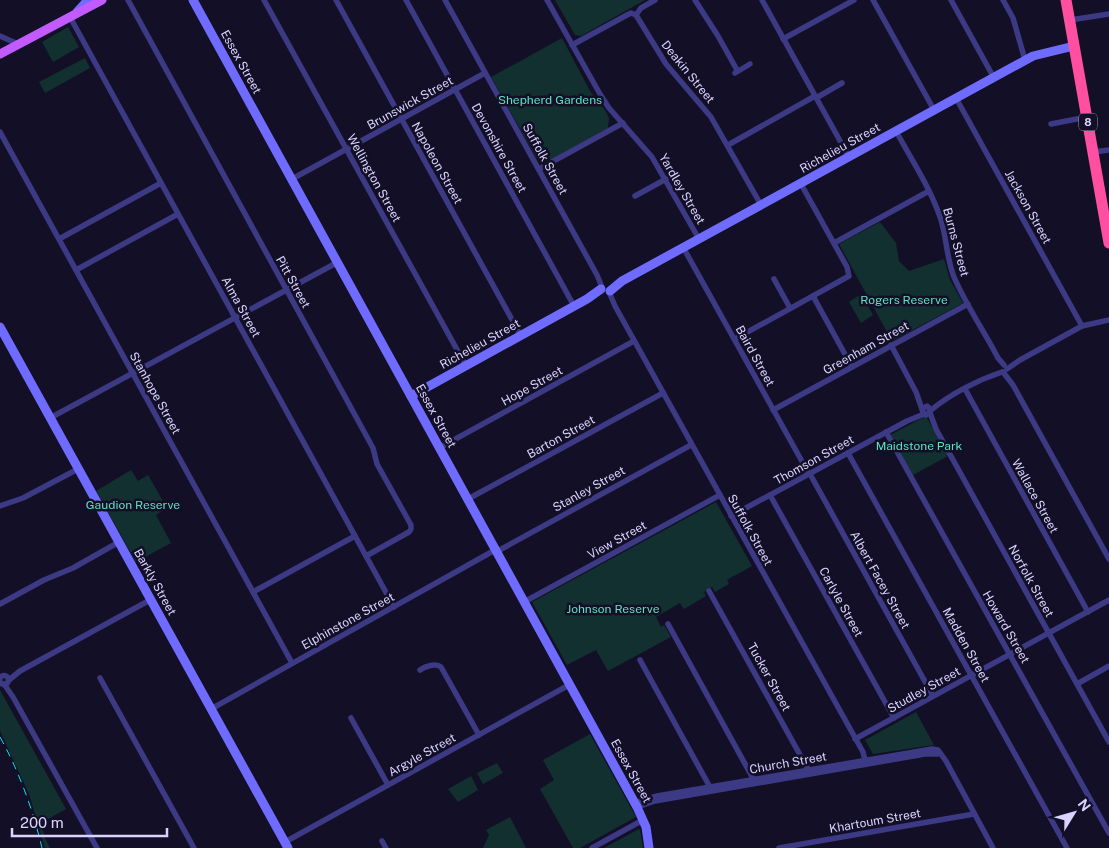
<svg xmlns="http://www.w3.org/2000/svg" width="1109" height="848" font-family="'Public Sans',sans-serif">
	<rect width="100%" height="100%" fill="#130f26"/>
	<g fill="#12302f">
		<path d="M555,0H645L581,36L575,35Z"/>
		<path d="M68,27L79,47L53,62L42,42Z"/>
		<path d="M562,38L590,91L605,110L609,118L608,128L548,161L537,159L491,77Z"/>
		<path d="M85,58L90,68L45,93L39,82Z"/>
		<path d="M880,222L896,243L899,261L909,271L944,259L950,280L963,303L892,341L839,244Z"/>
		<path d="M861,294L873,315L861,323L849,302Z"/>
		<path d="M926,416L948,456L913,475L890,435Z"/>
		<path d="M131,470L138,481L148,475L167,508L156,515L171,543L136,562L96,491Z"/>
		<path d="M716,502L752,566L727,580L729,584L715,592L712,587L704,592L706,596L684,609L680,603L656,617L661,627L664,625L671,637L608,671L596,650L567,665L532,602Z"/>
		<path d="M0,690L66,809L41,823L45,838L50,848H45L29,794L0,731Z"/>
		<path d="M916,712L934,745L873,754L865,740Z"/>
		<path d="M590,734L636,817L580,848H573L540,789L554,780L543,760Z"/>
		<path d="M497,763L503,773L483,784L477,773Z"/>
		<path d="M471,776L478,790L458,802L448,789Z"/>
		<path d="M510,817L526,848H483L489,835L486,830Z"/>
		<path d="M639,829L640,830L643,848H604Z"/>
	</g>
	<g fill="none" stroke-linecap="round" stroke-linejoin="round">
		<g stroke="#3d3a85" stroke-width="5.5">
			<path d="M128,0L373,448L377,464L411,525V529L409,532L366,556"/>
			<path d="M264,0L466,366"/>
			<path d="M336,0L521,336"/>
			<path d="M406,0L574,306"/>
			<path d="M445,0L597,275L602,287"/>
			<path d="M547,0L600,94L609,108L652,157L699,239"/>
			<path d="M695,0L718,36L737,70"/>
			<path d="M762,0L849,157"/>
			<path d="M873,0L934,110"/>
			<path d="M951,0L994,78"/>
			<path d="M1003,0L1013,18L1025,60"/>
			<path d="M636,15L641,8L655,0"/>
			<path d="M70,17L394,607"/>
			<path d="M1070,20L1109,14"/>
			<path d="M0,36L18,44"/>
			<path d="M783,39L854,0"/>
			<path d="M572,45L627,15L631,13L636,15L666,64L711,117L761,205"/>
			<path d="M735,73L750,64"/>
			<path d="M816,98L842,83"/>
			<path d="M956,98L1082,326"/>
			<path d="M1051,124L1087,117"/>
			<path d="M896,131C911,159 930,187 940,217C947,237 946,257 954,277C966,305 984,331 998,358L1004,365"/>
			<path d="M0,132L292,663"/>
			<path d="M728,145L815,96"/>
			<path d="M1093,152L1109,150"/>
			<path d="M539,169L623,123"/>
			<path d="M292,179L485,73"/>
			<path d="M635,196L666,179"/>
			<path d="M59,239L161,183"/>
			<path d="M834,243L929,191"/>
			<path d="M683,247L809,474"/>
			<path d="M76,270L178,214"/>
			<path d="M774,279L790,308"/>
			<path d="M609,292L615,306L863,752L866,764"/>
			<path d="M813,296L852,367"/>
			<path d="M735,339L849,276L847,267L801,184"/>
			<path d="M891,345L916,392L923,412L926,415L930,412V409L927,406L922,409"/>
			<path d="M1007,369L1020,360L1082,326L1109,320"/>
			<path d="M1003,372L1013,385L1109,559"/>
			<path d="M965,389L1088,612"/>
			<path d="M773,410L968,304"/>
			<path d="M930,411C950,394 978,380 1002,372"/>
			<path d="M930,413L936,429L1109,742"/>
			<path d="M50,418L338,262"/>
			<path d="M886,432L1109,833"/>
			<path d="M439,448L634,341"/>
			<path d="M848,453L1067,848"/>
			<path d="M810,474L933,696"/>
			<path d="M770,495L894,718"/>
			<path d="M468,499L663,393"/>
			<path d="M0,506L23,498L78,469"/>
			<path d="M731,516L907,421L924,414"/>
			<path d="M496,552L691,445"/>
			<path d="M709,591L809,771"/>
			<path d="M253,592L355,536"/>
			<path d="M524,602L720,495"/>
			<path d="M0,604L44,580L73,568L119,542"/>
			<path d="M668,624L755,782"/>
			<path d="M640,660L711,789"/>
			<path d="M420,670C426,666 435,663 441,667L479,735"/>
			<circle cx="4" cy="680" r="4.5"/>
			<path d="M100,678L194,848"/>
			<path d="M9,680L20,671L150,600"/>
			<path d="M4,684L13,697L97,848"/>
			<path d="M1077,684L1109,666"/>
			<path d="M211,709L495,550"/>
			<path d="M351,718L388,785"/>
			<path d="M855,739L1109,600"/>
			<path d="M634,803L657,796L932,749L938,750L946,761L993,848"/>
			<path d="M637,807L655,801L925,754H938"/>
			<path d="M382,841L386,848"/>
			<path d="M285,842L569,685"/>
			<path d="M592,848L643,820"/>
			<path d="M779,848L974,814"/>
		</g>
		<g stroke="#6f6bff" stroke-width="9">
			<path d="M193,0L637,807L646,827L649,848"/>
			<path d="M77,12L88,0"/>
			<path d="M610,291L622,281L1033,56L1074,46"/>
			<path d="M0,327L288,848"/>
			<path d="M411,396L587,299L601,289"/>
		</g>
		<path stroke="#c25bff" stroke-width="9" d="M0,54L102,0"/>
		<path stroke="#ff4fa3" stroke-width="11" d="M1066,0L1109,243"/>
		<path stroke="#00e5ff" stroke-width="1" stroke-dasharray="8 6" stroke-linecap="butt" d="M0,737C19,771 33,810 42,848"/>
	</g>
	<g text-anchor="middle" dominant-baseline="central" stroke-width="5" stroke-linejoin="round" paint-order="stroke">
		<rect fill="#130f26" stroke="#9e99be" stroke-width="1" x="1079" y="113.5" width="18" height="17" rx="4"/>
		<g font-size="11" font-weight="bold" fill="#d9d4ff">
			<text x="1088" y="122">8</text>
		</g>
		<g font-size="12" fill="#d9d4ff" stroke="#130f26">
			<text transform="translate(241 62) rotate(61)">Essex Street</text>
			<text transform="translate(688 72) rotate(51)">Deakin Street</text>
			<text transform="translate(410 103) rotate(-29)">Brunswick Street</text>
			<text transform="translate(499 148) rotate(61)">Devonshire Street</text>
			<text transform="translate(840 148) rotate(-29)">Richelieu Street</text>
			<text transform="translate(545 159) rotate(61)">Suffolk Street</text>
			<text transform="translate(437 163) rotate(61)">Napoleon Street</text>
			<text transform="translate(374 178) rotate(61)">Wellington Street</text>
			<text transform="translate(682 189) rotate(60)">Yardley Street</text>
			<text transform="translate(1028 207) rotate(61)">Jackson Street</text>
			<text transform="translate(956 242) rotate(75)">Burns Street</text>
			<text transform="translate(293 282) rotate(61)">Pitt Street</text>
			<text transform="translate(241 307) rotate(61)">Alma Street</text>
			<text transform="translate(480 344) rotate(-29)">Richelieu Street</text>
			<text transform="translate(866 348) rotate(-29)">Greenham Street</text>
			<text transform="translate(755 356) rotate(61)">Baird Street</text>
			<text transform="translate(532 386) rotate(-29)">Hope Street</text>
			<text transform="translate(155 393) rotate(61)">Stanhope Street</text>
			<text transform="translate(436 416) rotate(61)">Essex Street</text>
			<text transform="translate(561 437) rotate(-29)">Barton Street</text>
			<text transform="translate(814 460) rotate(-29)">Thomson Street</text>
			<text transform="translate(589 489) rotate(-29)">Stanley Street</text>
			<text transform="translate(1035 496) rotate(61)">Wallace Street</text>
			<text transform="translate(750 530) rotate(61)">Suffolk Street</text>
			<text transform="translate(617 540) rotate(-29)">View Street</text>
			<text transform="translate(880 580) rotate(61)">Albert Facey Street</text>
			<text transform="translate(1031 581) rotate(61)">Norfolk Street</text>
			<text transform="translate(155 582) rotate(61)">Barkly Street</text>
			<text transform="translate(841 602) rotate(61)">Carlyle Street</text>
			<text transform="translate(348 621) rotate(-29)">Elphinstone Street</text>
			<text transform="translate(1006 627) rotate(60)">Howard Street</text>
			<text transform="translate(966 645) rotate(61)">Madden Street</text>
			<text transform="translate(769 677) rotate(61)">Tucker Street</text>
			<text transform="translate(924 690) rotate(-29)">Studley Street</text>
			<text transform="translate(422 755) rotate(-29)">Argyle Street</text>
			<text transform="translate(788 763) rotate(-10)">Church Street</text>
			<text transform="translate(631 771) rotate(61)">Essex Street</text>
			<text transform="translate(875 821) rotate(-10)">Khartoum Street</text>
		</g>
		<g font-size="12" fill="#5fe0c0" stroke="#130f26">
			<text x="550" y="100">Shepherd Gardens</text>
			<text x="904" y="300">Rogers Reserve</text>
			<text x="919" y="446">Maidstone Park</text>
			<text x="133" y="505">Gaudion Reserve</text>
			<text x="613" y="609">Johnson Reserve</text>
		</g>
	</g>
	<g transform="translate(1074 813) rotate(53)" stroke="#130f26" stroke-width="4" paint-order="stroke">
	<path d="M0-4L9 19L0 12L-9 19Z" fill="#d9d4ff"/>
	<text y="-8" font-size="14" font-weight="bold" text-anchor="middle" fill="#d9d4ff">N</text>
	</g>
	<path d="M12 828v8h155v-8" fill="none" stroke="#d9d4ff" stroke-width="2.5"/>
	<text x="20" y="828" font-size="15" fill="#d9d4ff" stroke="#130f26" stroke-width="4" paint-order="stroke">200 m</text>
</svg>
